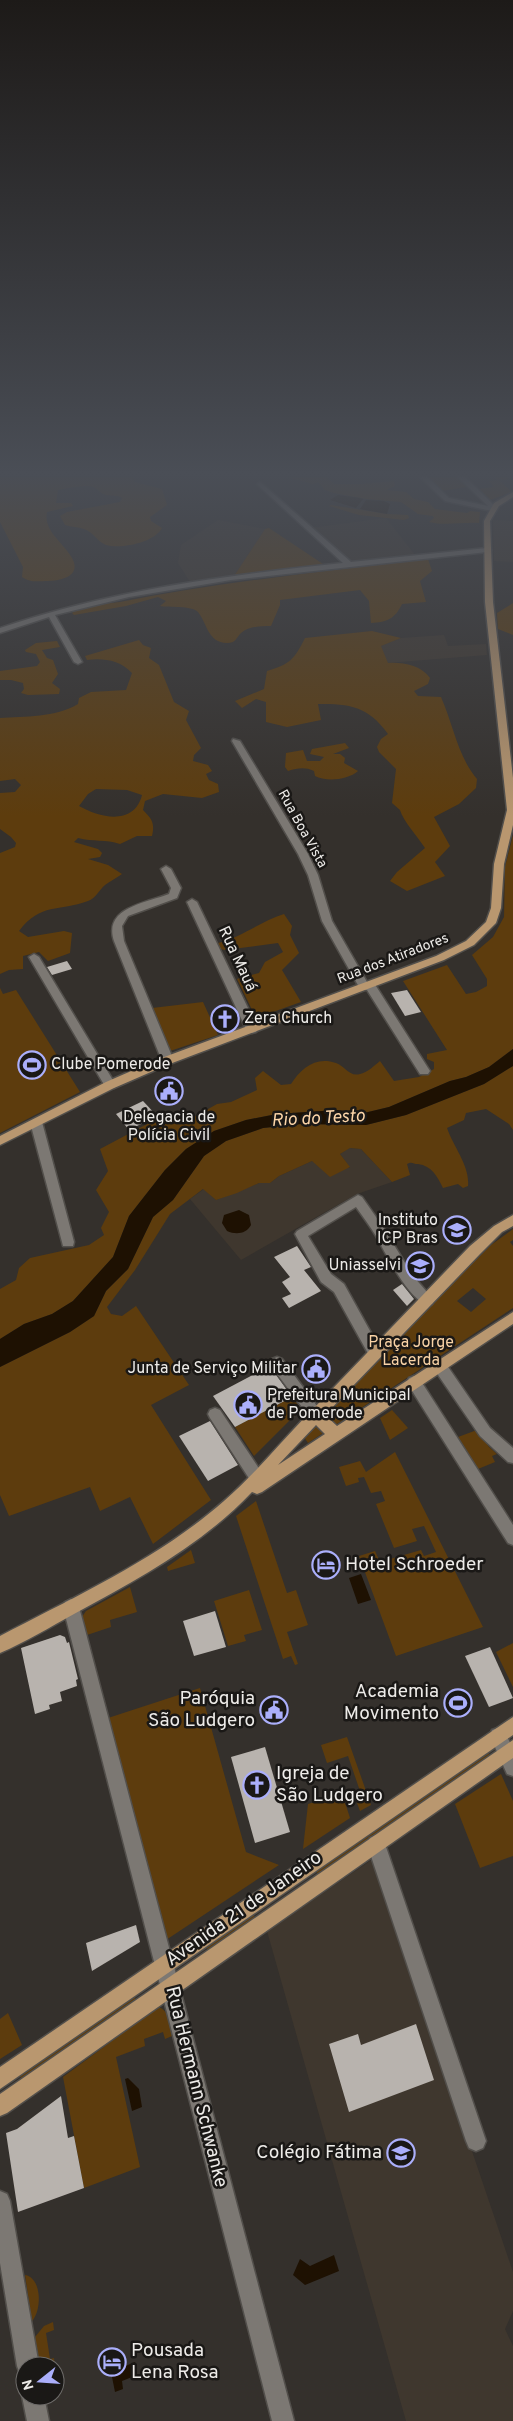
<svg xmlns="http://www.w3.org/2000/svg" width="513" height="2421" font-family="Overpass,sans-serif">
	<rect width="100%" height="100%" fill="#34302c"/>
	<g fill="#3f372e">
		<path d="M386,518L415,555L351,563L310,528Z"/>
		<path d="M218,520L265,529L234,576L190,582L178,563L181,545Z"/>
		<path d="M493,520L513,521V562L494,561Z"/>
		<path d="M444,635L448,646L486,644L487,655L387,663L380,646L401,638Z"/>
		<path d="M349,1148L361,1149L392,1182L357,1194L241,1260L190,1199L204,1189L216,1200L259,1183H270L279,1176L312,1161L350,1168L340,1154Z"/>
		<path d="M373,1859L513,2272V2311L505,2329L513,2346V2421H406L267,1931Z"/>
	</g>
	<g fill="#5d3c0d" fill-rule="evenodd">
		<path d="M0,477H133L135,482L162,489L167,505L150,517L151,521L162,528C154,543 121,549 106,545C98,542 93,532 84,529C78,527 71,527 65,525L60,516L67,512L120,502L122,498C115,494 110,497 103,494C100,492 97,489 93,487C87,484 66,489 58,490L56,503H71L73,506L47,512C43,531 64,543 72,558C82,576 61,581 48,581C38,581 31,583 22,577L23,567L0,522Z"/>
		<path d="M287,477H326L334,484H361L394,481L395,486L386,490L406,492L414,499L428,502L435,509L467,513L470,511L480,512L479,523C462,522 444,526 429,522L434,518L433,516L418,514L401,502L366,499L334,493L325,490L318,482L313,484Z"/>
		<path d="M427,477H457L467,487L441,491Z"/>
		<path d="M495,477H506L508,479L499,480L512,492L490,500L478,489L494,487L489,481L498,480Z"/>
		<path d="M331,505L387,514L408,515L409,518L404,520L359,515L329,506Z"/>
		<path d="M269,528L326,566L234,576L265,529Z"/>
		<path d="M428,559L432,571L420,581L426,602L402,604C395,619 387,622 371,623L369,601L360,590L280,600V605L271,626C262,626 249,626 241,633C236,638 236,643 227,643C208,643 207,623 198,612C191,605 169,608 160,606L166,601L158,597L126,606L74,615L72,613C83,604 106,604 120,602C222,582 325,571 428,559Z"/>
		<path d="M513,603V635L498,629L497,613Z"/>
		<path d="M372,631L401,638L381,646L388,663C402,662 421,665 430,678L428,684L414,691L418,696L441,697C453,724 458,757 477,779L476,788L459,804L434,817L450,846L435,862L445,876L407,891L390,881L397,872L425,848C418,837 403,821 400,810L392,803L396,769L379,752L377,747L381,739L388,734C368,706 350,704 318,704L321,720L287,727L266,722V702L256,699L242,708L235,701L264,689L267,671C290,664 294,660 305,638Z"/>
		<path d="M139,640L143,645L151,648L149,658L159,665L174,702L189,711L186,720L201,748L194,755L193,761L208,765L212,771L206,774L209,780L218,784L219,792L202,798L163,794L145,801L143,810C152,819 155,823 152,836H137L120,844C106,839 93,842 78,838L74,842L98,849L102,853L100,857L88,859L108,865L122,874C117,878 110,881 105,885C99,890 96,898 88,901C59,912 41,902 19,931L28,937L64,931L72,933L70,953L48,961L39,952L23,956V969L9,970L0,974V853L15,847L16,843L11,837L0,829V793L15,792L21,785L15,779L0,781V718C25,716 55,718 78,704L79,698L91,692L126,690L132,673C120,660 103,658 87,660L85,656ZM96,789L127,790L142,795C134,826 100,818 79,806L88,794Z"/>
		<path d="M57,641L60,647L42,650L47,658L53,660L58,674L52,683L60,689L59,694L28,695L21,693L24,689L23,683L11,680H0V671L37,666L40,662L36,654L26,652L25,650L36,643Z"/>
		<path d="M345,743L349,748L333,754H340L345,758L344,763L358,771C348,780 326,782 315,776L314,771C305,767 298,768 288,771L285,767L286,753L303,750L307,761H320L324,757L310,754L312,749Z"/>
		<path d="M513,835V1049L489,1067L466,1077L450,1081L389,1107L364,1113L337,1110L277,1114L246,1120L214,1131L186,1149L165,1170L129,1216L113,1257L73,1301L52,1314L24,1324L0,1339V1289L16,1280L19,1268L30,1258L89,1245L104,1235L101,1228L109,1212L96,1190L108,1171L100,1149L168,1113L180,1125L217,1104L231,1102L257,1090L255,1078L263,1071L281,1085L291,1084C301,1068 316,1056 336,1063C345,1066 349,1077 360,1074C367,1073 375,1065 380,1061L394,1081L419,1077L434,1069V1062L427,1059V1054L447,1050L403,981L447,965L466,994L476,992L487,986V979L472,955L493,937L504,917L505,867Z"/>
		<path d="M284,914L292,926L290,935L299,953L282,970L301,1002L256,1018L237,979L259,973L265,962L283,952L278,943L225,950L220,949L218,943C242,937 261,921 284,914Z"/>
		<path d="M0,988L3,994L16,990L80,1092L0,1133Z"/>
		<path d="M203,1002L218,1035L170,1051L152,1008Z"/>
		<path d="M513,1066V1130L509,1124L486,1109L466,1113L464,1120L447,1128C454,1148 470,1166 468,1186L463,1188L458,1184L443,1188C437,1176 432,1166 418,1164C413,1164 412,1161 407,1164L410,1175L392,1182L361,1149L350,1148L340,1154L350,1167L330,1177L312,1161L279,1176L270,1183H259L237,1193L216,1200L203,1189L170,1214L135,1270L107,1307L111,1314L122,1316L136,1306L189,1385L151,1405L211,1500L153,1544L130,1497L100,1511L90,1487L9,1516L0,1495V1367L70,1332L94,1316L106,1291L128,1269L153,1217L173,1200L204,1156L226,1141L263,1128L301,1124L366,1125L406,1115L484,1084Z"/>
		<path d="M513,1229V1240L510,1242L513,1246V1308L308,1443L304,1437L378,1358L491,1245ZM473,1288L486,1299L471,1312L457,1301Z"/>
		<path d="M292,1397L301,1409L254,1456L235,1427Z"/>
		<path d="M392,1410L408,1428L390,1440L380,1418Z"/>
		<path d="M477,1430L489,1447L497,1454L492,1456L495,1462L478,1469L458,1437Z"/>
		<path d="M395,1452L483,1627L396,1656L359,1556L375,1551L380,1562L421,1550L424,1556L436,1552L424,1526L412,1529L417,1541L394,1548L376,1504L385,1501L381,1491L371,1493L364,1477L358,1478L359,1482L346,1486L339,1467L360,1461L366,1472Z"/>
		<path d="M256,1501L287,1593L296,1590L308,1625L287,1632L298,1664L295,1665L291,1656L283,1659L236,1516Z"/>
		<path d="M191,1550L195,1563L168,1571L167,1567Z"/>
		<path d="M130,1587L137,1612L110,1620L111,1627L87,1635L82,1617L86,1611Z"/>
		<path d="M249,1590L262,1630L244,1635L246,1641L228,1646L214,1601Z"/>
		<path d="M513,1643V1687L496,1652Z"/>
		<path d="M200,1688L246,1852L279,1865L166,1940L108,1718Z"/>
		<path d="M347,1737L371,1805L360,1811L354,1795L360,1791L348,1756L327,1763L321,1745Z"/>
		<path d="M487,1752L490,1755L318,1875L316,1870Z"/>
		<path d="M501,1774L513,1801V1856L480,1868L455,1804Z"/>
		<path d="M342,1793L350,1818L303,1849L308,1804Z"/>
		<path d="M253,1914L255,1918L208,1950L205,1946Z"/>
		<path d="M134,1996L136,2000L22,2081L20,2076Z"/>
		<path d="M158,2007C170,2010 170,2026 172,2036L165,2039L163,2032L144,2039L145,2046L116,2057L140,2167L84,2188L63,2077Z"/>
		<path d="M8,2013L22,2045L0,2059V2019Z"/>
		<path d="M25,2275C42,2278 42,2310 32,2321Z"/>
		<path d="M53,2322L54,2330L46,2333L50,2359L54,2358L55,2366H40L35,2337L44,2326Z"/>
	</g>
	<g fill="#1e1102">
		<path d="M338,495L360,498L363,499L356,508L330,500Z"/>
		<path d="M366,500L384,501L390,504L387,514L360,509Z"/>
		<path d="M513,1049V1066L484,1084L406,1115L366,1125L301,1124L263,1128L226,1141L204,1156L173,1200L153,1217L128,1269L106,1291L94,1316L70,1332L0,1367V1339L24,1324L52,1314L73,1301L113,1257L129,1216L165,1170L186,1149L214,1131L246,1120L277,1114L337,1110L364,1113L389,1107L450,1081L466,1077L489,1067Z"/>
		<path d="M239,1210L249,1215L251,1225C246,1234 236,1235 227,1231L222,1223L224,1215Z"/>
		<path d="M361,1574L371,1600L358,1604L349,1578Z"/>
		<path d="M128,2078L139,2089L142,2107L132,2111L125,2079Z"/>
		<path d="M334,2255L339,2271L305,2285L293,2275L300,2259L310,2266Z"/>
		<path d="M135,2362L137,2375L122,2381L123,2389L115,2392L111,2372Z"/>
	</g>
	<g fill="#b8b3ae">
		<path d="M67,961L72,969L52,975L47,967Z"/>
		<path d="M407,990L421,1012L405,1016L391,993Z"/>
		<path d="M230,1010L239,1021L218,1028L211,1017Z"/>
		<path d="M143,1101L157,1116L129,1130L116,1114Z"/>
		<path d="M297,1246L311,1267L304,1270L321,1291L289,1308L282,1298L291,1294L282,1282L290,1277L274,1257Z"/>
		<path d="M402,1284L414,1299L407,1306L393,1290Z"/>
		<path d="M270,1366L292,1397L235,1427L213,1396Z"/>
		<path d="M210,1421L238,1465L208,1481L179,1436Z"/>
		<path d="M215,1611L226,1647L194,1656L183,1621Z"/>
		<path d="M60,1635L65,1637L67,1643L69,1642L78,1679L76,1680L77,1686L60,1692L62,1701L49,1705L50,1709L35,1714L21,1648Z"/>
		<path d="M490,1647L513,1698L489,1707L465,1656Z"/>
		<path d="M265,1747L290,1832L255,1843L231,1757Z"/>
		<path d="M136,1925L140,1942L92,1971L86,1943Z"/>
		<path d="M416,2024L434,2080L349,2112L329,2044L358,2034L361,2045Z"/>
		<path d="M61,2096L68,2138L74,2136L84,2188L18,2212L6,2133L17,2129Z"/>
	</g>
	<g fill="none" stroke-linecap="round" stroke-linejoin="round">
		<g stroke="#524f4b" stroke-width="3">
			<g id="minor">
				<path d="M420,477H427L449,498L488,506L458,477H465L496,507L492,511L445,501Z"/>
				<path d="M260,482L351,562L487,548L491,550L487,552L231,580L129,597L55,615L82,662L78,664L74,662L49,617L0,633V628C111,590 227,575 343,563L258,485L257,484Z"/>
				<path d="M233,739L240,741L308,854L318,875L332,921L367,982L374,983L428,1068L430,1071L428,1074H420L367,990L360,989L359,987L322,921L308,875L298,854L232,741Z"/>
				<path d="M166,866L171,869L181,888L177,898L128,916L122,926L124,941L174,1061L168,1065L162,1061L114,941C103,908 145,903 169,894L171,888L161,869Z"/>
				<path d="M192,899L197,902L258,1029L256,1032L252,1033L246,1029L187,902Z"/>
				<path d="M34,954L39,957L114,1082L116,1085L114,1088H106L29,957Z"/>
				<path d="M36,1118L42,1122L74,1242L73,1246H63L62,1242L30,1122Z"/>
				<path d="M358,1195L362,1197L383,1227L413,1276L434,1300L432,1304C413,1310 384,1250 376,1236C370,1226 363,1217 356,1207L308,1236L331,1274L344,1284L380,1349L382,1353L380,1357L375,1359L370,1357L334,1292L321,1282L295,1234L297,1231Z"/>
				<path d="M277,1357L282,1359L320,1410L322,1414L320,1418L315,1420L310,1418L272,1367L270,1363L272,1359Z"/>
				<path d="M439,1359L444,1361L490,1428L513,1448V1463L508,1462L480,1436L434,1369L432,1365L434,1361Z"/>
				<path d="M414,1376L419,1378L513,1525V1545L508,1543L409,1386L407,1382L409,1378Z"/>
				<path d="M215,1408L220,1410L262,1473L264,1478L262,1483L257,1485L252,1483L210,1418L208,1414L210,1410Z"/>
				<path d="M71,1599L77,1602L79,1607L294,2421H272L63,1607L65,1602Z"/>
				<path d="M498,1728L504,1730L513,1749V1776L507,1774L490,1736L492,1730Z"/>
				<path d="M376,1835L382,1838L385,1844L486,2141L483,2148L476,2151L469,2148L466,2141L367,1844L370,1838Z"/>
				<path d="M0,2191L7,2194L10,2201L39,2366H25V2376L20,2374L17,2366L0,2263Z"/>
				<path d="M25,2389V2396H44L49,2421H27L22,2396Z"/>
			</g>
		</g>
		<g stroke="#524f4b" stroke-width="3">
			<g id="major">
				<path d="M513,492V497L499,506L490,521L493,602L513,778V825L504,864L501,908L496,923L474,945L444,960L167,1065L114,1088L0,1145V1136L106,1082L159,1059L436,956L466,941L486,922L491,908L494,864L507,810L485,602L484,521L494,503Z"/>
				<path d="M513,1215V1226L502,1232L480,1254L325,1415L337,1426L513,1312V1324L262,1492L257,1494L252,1492C202,1545 138,1579 74,1614C50,1627 26,1642 0,1653V1636C76,1596 158,1559 224,1501C254,1475 280,1443 308,1414L310,1410L314,1408L470,1246L494,1226ZM316,1425L325,1434L278,1465Z"/>
				<path d="M513,1717V1735L0,2089V2067Z"/>
				<path d="M513,1740V1758L7,2113L0,2116V2094Z"/>
			</g>
		</g>
		<use href="#minor" fill="#7c7873" fill-rule="evenodd"/>
		<use href="#major" fill="#b9976f" fill-rule="evenodd"/>
	</g>
	<linearGradient id="sky" x2="0" y2="1"><stop stop-color="#1d1a18"/><stop offset="0.58" stop-color="#4a4e56"/><stop offset="1" stop-color="#4a4e56" stop-opacity="0"/></linearGradient>
	<rect width="513" height="816" fill="url(#sky)"/>
	<defs>
		<g id="church-ring" transform="scale(1.4375)"><circle r="9.5" fill="#1a1816" stroke="#abaffb" stroke-width="1.5"/><path d="M-1.2-6h2.4v3.5h3.3v2.4h-3.3V6h-2.4V-.1h-3.3v-2.4h3.3Z" fill="#abaffb"/></g>
		<g id="stadium-ring" transform="scale(1.4375)"><circle r="9.5" fill="#1a1816" stroke="#abaffb" stroke-width="1.5"/><path d="M0-5a6.5 5 0 1 0 0 10a6.5 5 0 1 0 0-10ZM-3.5-1.8h7v3.6h-7Z" fill="#abaffb"/></g>
		<g id="civic-ring" transform="scale(1.4375)"><circle r="9.5" fill="#1a1816" stroke="#abaffb" stroke-width="1.5"/><path d="M-.6-6.5H3V-4.5H.6V-3L4-1V1h2V6H-6V1h2V-1L-.6-3ZM-1.2 2.5V6h2.4V2.5Z" fill="#abaffb"/></g>
		<g id="university-ring" transform="scale(1.4375)"><circle r="9.5" fill="#1a1816" stroke="#abaffb" stroke-width="1.5"/><path d="M0-5L7-2L0 1L-7-2ZM-4 1L0 2.5L4 1V4Q0 6-4 4Z" fill="#abaffb"/></g>
		<g id="hotel-ring" transform="scale(1.4375)"><circle r="9.5" fill="#1a1816" stroke="#abaffb" stroke-width="1.5"/><path d="M-6-4.5h1.5V1H6V5H4.5V3h-9V5H-6ZM-4 0a1.8 1.8 0 1 1 3.6 0ZM.5 0V-2.5h3Q6-2.5 6 0Z" fill="#abaffb"/></g>
		<g id="school-ring" transform="scale(1.4375)"><circle r="9.5" fill="#1a1816" stroke="#abaffb" stroke-width="1.5"/><path d="M0-5L7-2L0 1L-7-2ZM-4 1L0 2.5L4 1V4Q0 6-4 4Z" fill="#abaffb"/></g>
	</defs>
	<g fill-rule="evenodd">
		<use href="#church-ring" x="225" y="1019"/>
		<use href="#stadium-ring" x="32" y="1065"/>
		<use href="#civic-ring" x="169" y="1091"/>
		<use href="#university-ring" x="457" y="1230"/>
		<use href="#university-ring" x="420" y="1266"/>
		<use href="#civic-ring" x="316" y="1369"/>
		<use href="#civic-ring" x="248" y="1405"/>
		<use href="#hotel-ring" x="326" y="1565"/>
		<use href="#stadium-ring" x="458" y="1703"/>
		<use href="#civic-ring" x="274" y="1710"/>
		<use href="#church-ring" x="257" y="1785"/>
		<use href="#school-ring" x="401" y="2153"/>
		<use href="#hotel-ring" x="112" y="2362"/>
	</g>
	<g text-anchor="middle" dominant-baseline="central" stroke-width="5" stroke-linejoin="round" paint-order="stroke">
		<g font-size="14" fill="#edebe8" stroke="#1a1816">
			<text transform="translate(302 829) rotate(61)">Rua Boa Vista</text>
			<text transform="translate(393 959) rotate(-21)">Rua dos Atiradores</text>
		</g>
		<g font-size="16" fill="#edebe8" stroke="#1a1816">
			<text transform="translate(237 959) rotate(65)">Rua Mauá</text>
		</g>
		<g font-size="16" fill="#edebe8" stroke="#1a1816" text-anchor="start">
			<text x="244" y="1019">Zera Church</text>
			<text x="51" y="1065">Clube Pomerode</text>
			<text x="169" y="1118" text-anchor="middle">Delegacia de<tspan x="169" dy="18">Polícia Civil</tspan></text>
			<text x="438" y="1221" text-anchor="end">Instituto<tspan x="438" dy="18">ICP Bras</tspan></text>
			<text x="401" y="1266" text-anchor="end">Uniasselvi</text>
			<text x="297" y="1369" text-anchor="end">Junta de Serviço Militar</text>
			<text x="267" y="1396">Prefeitura Municipal<tspan x="267" dy="18">de Pomerode</tspan></text>
		</g>
		<g font-size="16" fill="#f9d3a6" stroke="#1a1816">
			<text x="411" y="1343">Praça Jorge<tspan x="411" dy="18">Lacerda</tspan></text>
		</g>
		<g font-size="18" font-style="italic" fill="#fdd6a9" stroke="#1a1816">
			<text transform="translate(318 1119) rotate(-3)">Rio do Testo</text>
		</g>
		<g font-size="19" fill="#edebe8" stroke="#1a1816" text-anchor="start">
			<text x="345" y="1565">Hotel Schroeder</text>
			<text x="439" y="1692" text-anchor="end">Academia<tspan x="439" dy="22">Movimento</tspan></text>
			<text x="255" y="1699" text-anchor="end">Paróquia<tspan x="255" dy="22">São Ludgero</tspan></text>
			<text x="276" y="1774">Igreja de<tspan x="276" dy="22">São Ludgero</tspan></text>
			<text x="382" y="2153" text-anchor="end">Colégio Fátima</text>
			<text x="131" y="2351">Pousada<tspan x="131" dy="22">Lena Rosa</tspan></text>
		</g>
		<g font-size="19" fill="#edebe8" stroke="#1a1816">
			<text transform="translate(244 1909) rotate(-35)">Avenida 21 de Janeiro</text>
			<text transform="translate(196 2087) rotate(76)">Rua Hermann Schwanke</text>
		</g>
	</g>
	<g transform="translate(40 2381) rotate(253)"><circle r="24" fill="#1a1816" stroke="#6e6c6a"/>
	<path d="M0-4L9 19L0 12L-9 19Z" fill="#abaffb"/>
	<text y="-8" font-size="14" font-weight="bold" text-anchor="middle" fill="#edebe8">N</text>
	</g>
</svg>
